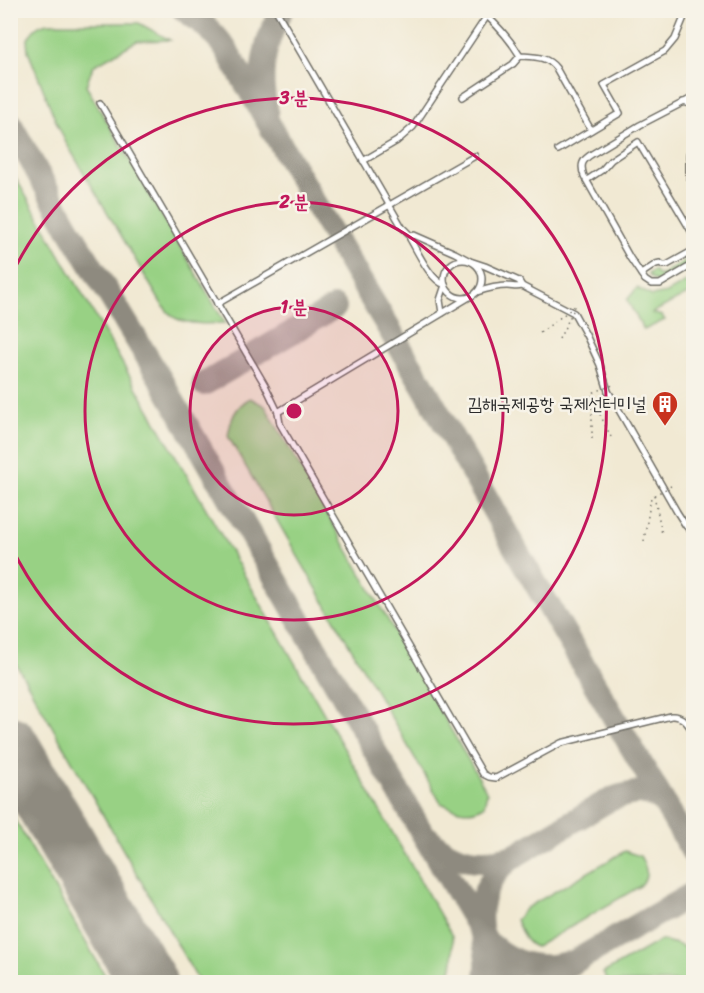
<svg xmlns="http://www.w3.org/2000/svg" width="704" height="993" font-family="Sriracha,'Poor Story',sans-serif">
	<rect width="100%" height="100%" fill="#f7f3e8"/>
	<filter id="ink" filterUnits="userSpaceOnUse"><feTurbulence type="fractalNoise" baseFrequency=".0167" numOctaves="2"/><feDisplacementMap in="SourceGraphic" scale="12" xChannelSelector="R" yChannelSelector="G"/><feConvolveMatrix kernelMatrix="1 2 1 2 8 2 1 2 1" color-interpolation-filters="sRGB"/></filter>
	<filter id="wash" filterUnits="userSpaceOnUse"><feTurbulence type="fractalNoise" baseFrequency=".008" numOctaves="4" result="noise"/><feDisplacementMap in="SourceGraphic" scale="24" xChannelSelector="R" yChannelSelector="G"/><feGaussianBlur stdDeviation="1.35" result="paint"/><feColorMatrix in="noise" values="0 0 0 0 0 0 0 0 0 0 0 0 0 0 0 0 0 1.4 0 .05"/><feComposite in="paint" operator="in"/></filter>
	<g filter="url(#wash)">
		<rect width="100%" height="100%" fill="#f1e9d3"/>
		<g fill="#98d184" stroke="#627e58" stroke-width="1.5">
			<path d="M50,23H139L170,40L137,41L93,66L86,86L225,323C209,324 189,325 175,318C169,314 165,309 161,303L65,141L55,119L28,51L27,41C32,30 38,24 50,23Z"/>
			<path d="M10,168L452,936C454,952 455,969 445,982H199L11,655Z"/>
			<path d="M693,256V261C686,265 663,282 656,281C651,280 650,277 648,274L654,270L659,276Z"/>
			<path d="M693,278V291L652,313L662,316L665,320L644,330L627,300L637,288L652,296L667,293Z"/>
			<path d="M250,398L265,406L484,787L487,793L484,806C469,815 456,810 441,803L228,436C231,419 234,408 250,398Z"/>
			<path d="M11,813L109,982H11Z"/>
			<path d="M625,851L640,856C647,868 650,877 639,887L536,947C524,943 521,930 516,920L526,908Z"/>
			<path d="M661,940C672,943 685,945 693,954V982H608L603,973Z"/>
		</g>
		<g fill="none" stroke-linecap="round" stroke-linejoin="round">
			<g stroke="#8e8a7f" stroke-width="24">
				<path d="M184,10C201,21 216,34 227,51L319,211L425,389L520,557L694,854"/>
				<path d="M267,112C257,77 264,41 282,10"/>
				<path d="M10,123L68,227L158,375L421,831L511,982"/>
				<path d="M204,384L335,307"/>
				<path d="M427,837C453,862 480,866 514,856"/>
				<path d="M491,945C512,964 540,971 567,963"/>
				<path d="M485,982C490,960 485,949 481,927C477,896 492,872 516,855L609,800L621,796L640,792L650,794L663,801"/>
				<path d="M539,982L694,893"/>
			</g>
			<path stroke="#8e8a7f" stroke-width="58" d="M10,745L148,982"/>
		</g>
	</g>
	<g filter="url(#ink)">
		<g fill="none" stroke-linecap="round" stroke-linejoin="round">
			<g stroke="#706e66" stroke-width="8">
				<g id="service">
					<path d="M276,10L402,227L411,236L410,239C418,252 430,280 445,285L440,300L442,313"/>
					<path d="M487,16C500,28 511,41 520,56"/>
					<path d="M463,97L513,64L520,56C534,57 547,56 556,68L591,130"/>
					<path d="M694,97L640,125L592,154C582,160 580,165 584,176L630,258L645,280L651,284H660L694,264"/>
					<path d="M683,102L694,105"/>
					<path d="M100,103L265,385L278,412L280,424L483,774L489,777L496,778L561,743L671,716C683,715 688,724 694,733"/>
					<path d="M558,150L620,113L604,85L665,51L675,39L687,10"/>
					<path d="M363,161L397,141L413,127L491,10"/>
					<path d="M587,180L602,170L611,160L638,142L694,236"/>
					<path d="M411,236L414,235L455,253L470,261L485,266L519,281L522,286L574,313L586,335L600,365L608,391L677,512L686,526L694,534"/>
					<circle cx="463" cy="279" r="19"/>
					<path d="M641,274L656,264L660,263L663,265H667L694,250"/>
					<path d="M477,292C486,289 496,286 507,286C513,286 516,288 522,286"/>
					<path d="M217,304L475,156"/>
					<path d="M278,412L471,296"/>
				</g>
			</g>
			<g stroke="#706e66" stroke-width="18">
				<path id="secondary" d="M694,155V176"/>
			</g>
			<g stroke="#706e66" stroke-width="1.5" stroke-dasharray="1.5 4.5" stroke-linecap="butt">
				<path d="M592,398L611,437"/>
				<path d="M654,495L662,534"/>
				<path d="M693,605L691,602L694,596"/>
			</g>
			<use href="#service" stroke="#fff" stroke-width="5"/>
			<use href="#secondary" stroke="#fde5c5" stroke-width="15"/>
			<g stroke="#706e66" stroke-width="1.5" stroke-dasharray="1.5 4.5" stroke-linecap="butt">
				<path d="M540,333L575,306"/>
				<path d="M559,339L575,307"/>
				<path d="M592,439V393L613,385"/>
				<path d="M644,541L651,497L671,486"/>
			</g>
		</g>
	</g>
	<circle cx="294" cy="411" r="104" fill="#c2185b" fill-opacity=".12"/>
	<g fill="none" stroke="#c2185b" stroke-width="3">
		<circle cx="294" cy="411" r="104"/>
		<circle cx="294" cy="411" r="209"/>
		<path d="M11 276A313 313 0 1 1 11 546"/>
	</g>
	<defs>
		<g id="building-pin" transform="scale(1.35)"><path d="M0 17L-7.5 6A9.5 9.5 0 1 1 7.5 6Z" fill="#c8321e" stroke="#f7f3e8"/><path d="M-4-6H4V6H1V3H-1V6H-4ZM-2.5-4.3h1.7v1.8h-1.7ZM.8-4.3h1.7v1.8H.8ZM-2.5-1h1.7V.8h-1.7ZM.8-1h1.7V.8H.8Z" fill="#fff"/></g>
	</defs>
	<g fill-rule="evenodd">
		<use href="#building-pin" x="665" y="404"/>
	</g>
	<g text-anchor="middle" dominant-baseline="central" stroke-width="5" stroke-linejoin="round" paint-order="stroke">
		<g font-size="18" fill="#2b2b2b" stroke="#f7f3e8" text-anchor="end">
			<text x="646" y="404">김해국제공항 국제선터미널</text>
		</g>
	</g>
	<circle cx="294" cy="411" r="9" fill="#c2185b" stroke="#f7f3e8" stroke-width="3"/>
	<g font-size="18" text-anchor="middle" font-weight="bold" fill="#c2185b" stroke="#f7f3e8" stroke-width="5" stroke-linejoin="round" paint-order="stroke">
		<text x="294" y="104">3 분</text>
		<text x="294" y="208">2 분</text>
		<text x="294" y="313">1 분</text>
	</g>
	<rect width="704" height="993" fill="none" stroke="#f7f3e8" stroke-width="36"/>
</svg>
